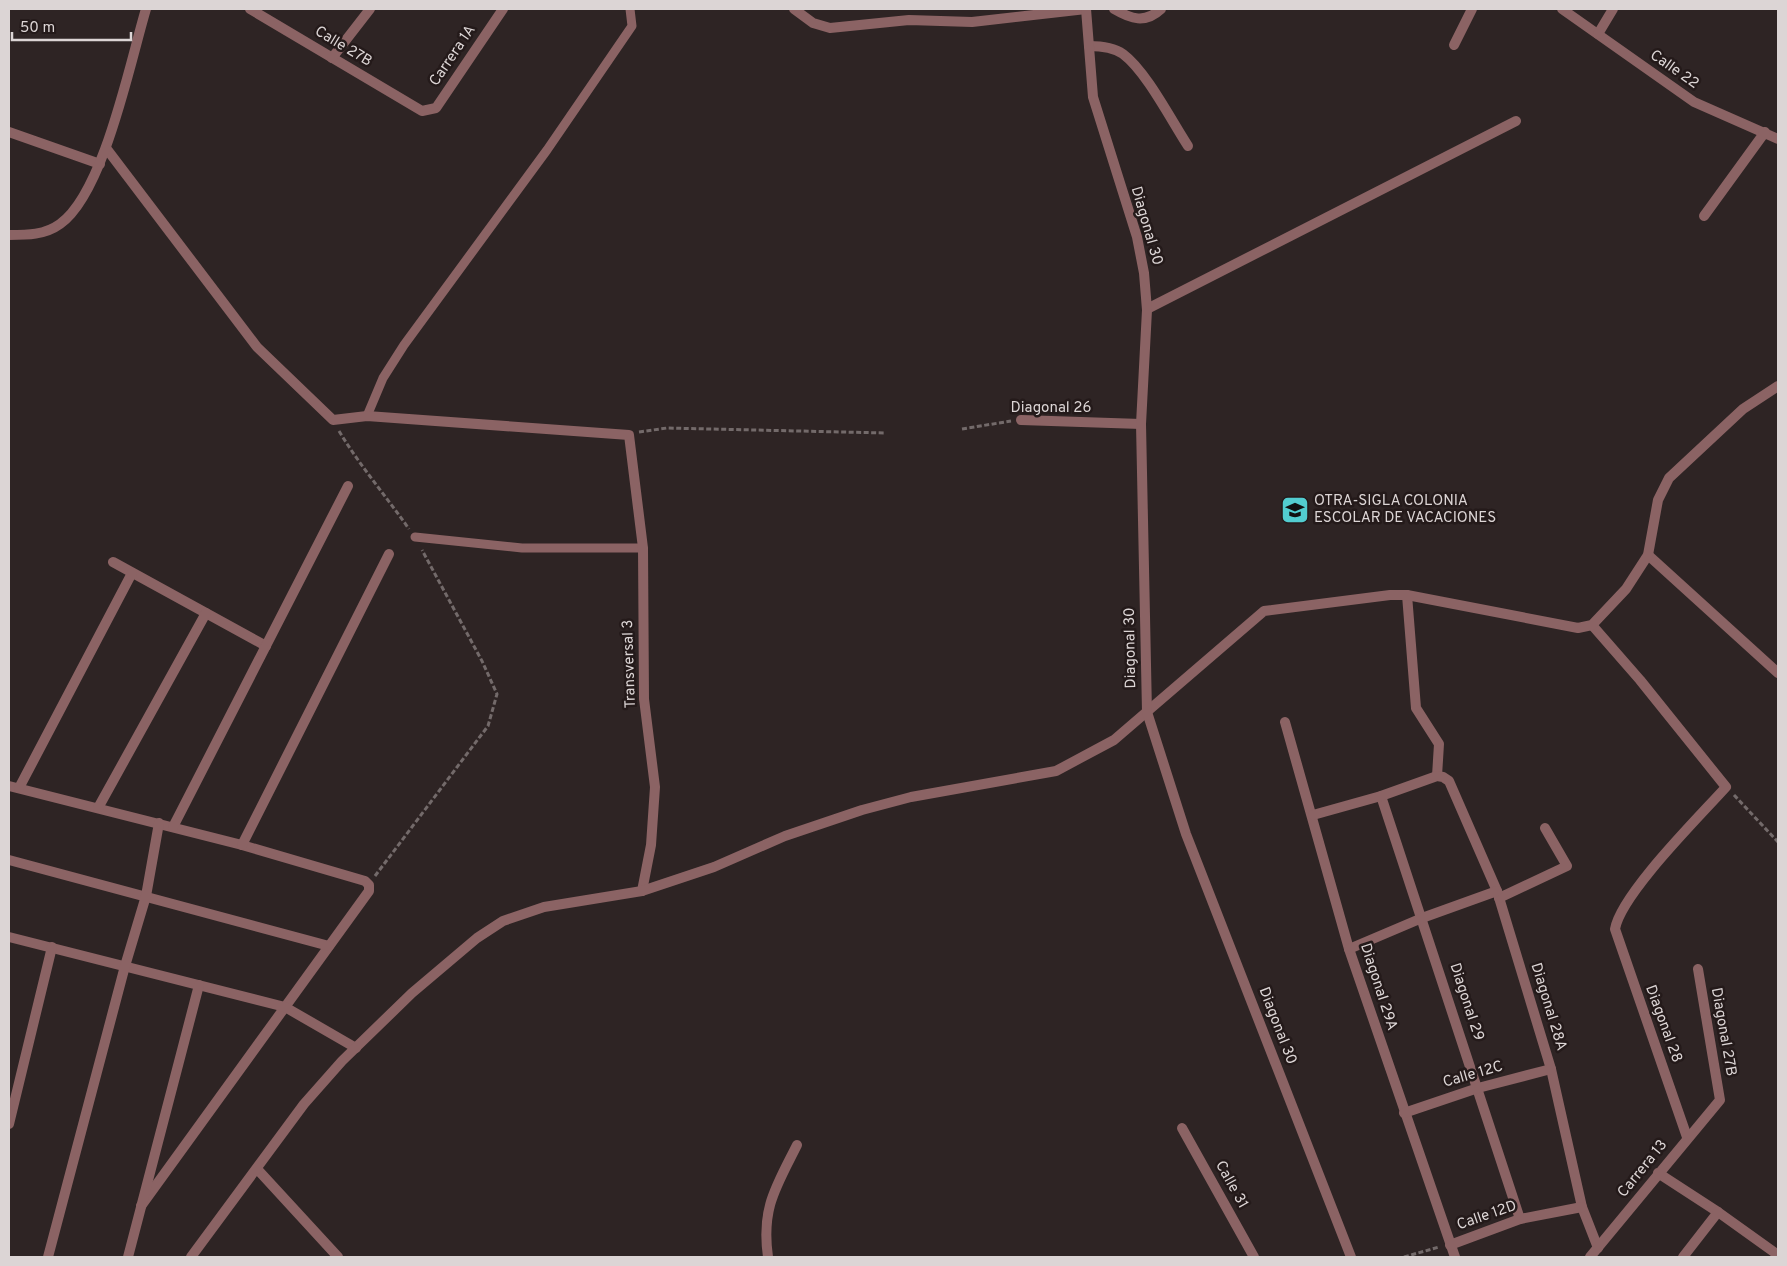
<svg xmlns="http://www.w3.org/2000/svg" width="1787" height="1266" font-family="Overpass,sans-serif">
	<rect width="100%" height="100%" fill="#2e2424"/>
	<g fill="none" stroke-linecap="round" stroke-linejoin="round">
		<g stroke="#736a6a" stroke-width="3" stroke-dasharray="5 2.5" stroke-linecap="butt">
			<path d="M962,429L1011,421"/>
			<path d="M339,431C360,466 386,496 409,529"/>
			<path d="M639,432L667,428L886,433"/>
			<path d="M1734,795L1778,842"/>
			<path d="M375,876L488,726L497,694L482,661L422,550"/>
			<path d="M1404,1257L1439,1247"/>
		</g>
		<g stroke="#8b6364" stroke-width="9">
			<path d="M367,416L383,378L404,345L547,150L632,26L630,9"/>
			<path d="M415,537L522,548H643"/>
		</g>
		<g stroke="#8b6364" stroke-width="10">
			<path d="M250,9L422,111L436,108L503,9"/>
			<path d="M794,9L813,23L830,28L909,20L972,22L1086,9"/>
			<path d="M1562,9L1694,102L1778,139"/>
			<path d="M1598,34L1613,9"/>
			<path d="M1454,45L1472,9"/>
			<path d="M1089,46C1101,46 1113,47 1123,54C1146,71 1171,120 1188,146"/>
			<path d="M332,58L370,9"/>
			<path d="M9,132L100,164"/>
			<path d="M106,148L257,347L333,420L367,416L629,435L643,548L644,699L655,787L651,845L642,891"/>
			<path d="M1704,216L1765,132"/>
			<path d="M9,235C27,235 45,235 60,224C104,193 130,62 146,9"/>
			<path d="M1147,309L1516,121"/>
			<path d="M1021,420L1141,424"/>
			<path d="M1648,555L1778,673"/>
			<path d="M113,562L266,646"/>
			<path d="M1407,595L1416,708L1439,744L1437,776"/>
			<path d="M1592,625L1640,680L1726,787C1700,816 1621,894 1615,929L1687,1137"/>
			<path d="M1285,722L1349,949L1455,1257"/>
			<path d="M9,786L242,845L365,881L369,885V891L141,1206"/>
			<path d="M19,788L132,573"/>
			<path d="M1381,796L1520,1219"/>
			<path d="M98,808L206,613"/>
			<path d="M1313,815L1381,796L1437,776L1443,777L1449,781L1497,891L1551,1069L1582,1207L1598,1248"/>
			<path d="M173,827L348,486"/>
			<path d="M242,845L389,554"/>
			<path d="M9,860L329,946"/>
			<path d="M1499,898L1567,866L1545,828"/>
			<path d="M9,937L285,1007L356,1048"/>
			<path d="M1349,949L1422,918L1497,891"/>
			<path d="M1404,1113L1478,1088L1551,1069"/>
			<path d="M9,1124L52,947"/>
			<path d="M1182,1128L1254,1257"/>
			<path d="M257,1169L338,1257"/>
			<path d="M1658,1173L1718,1212L1778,1255"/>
			<path d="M1450,1245L1520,1219L1582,1207"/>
			<path d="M48,1257L125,966L146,896L159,823"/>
			<path d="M128,1257L199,985"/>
			<path d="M191,1257L304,1104L342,1061L412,993L477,938L503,921L544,907L642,891L714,867L785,836L862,810L911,797L1056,771L1114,740L1264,611L1390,595H1407L1578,628L1592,625L1626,589L1648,555L1658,500L1669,478L1743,409L1778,386"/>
			<path d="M768,1257C761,1208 776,1187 797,1145"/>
			<path d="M1590,1257L1720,1100L1698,969"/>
			<path d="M1683,1257L1718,1212"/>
		</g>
		<g stroke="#8b6364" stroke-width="10">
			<path d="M1086,9L1093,97L1137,237L1144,273L1147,310L1141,424L1147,712L1186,834L1351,1257"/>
			<path d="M1114,9C1131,19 1145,24 1161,9"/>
		</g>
	</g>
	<defs>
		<g id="school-square" transform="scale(1.4375)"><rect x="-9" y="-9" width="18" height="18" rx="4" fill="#52cdd0" stroke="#241a1a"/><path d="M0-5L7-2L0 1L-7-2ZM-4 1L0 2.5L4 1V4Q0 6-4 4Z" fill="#111"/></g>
	</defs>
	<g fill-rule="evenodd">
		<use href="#school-square" x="1295" y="510"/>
	</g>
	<g text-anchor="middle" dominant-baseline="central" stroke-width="5" stroke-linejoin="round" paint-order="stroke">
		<g font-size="15" fill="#dcd5d5" stroke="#241a1a">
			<text transform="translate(343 47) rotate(31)">Calle 27B</text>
			<text transform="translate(453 56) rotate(-56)">Carrera 1A</text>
			<text transform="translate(1674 70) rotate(35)">Calle 22</text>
			<text transform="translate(1146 226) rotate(74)">Diagonal 30</text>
			<text x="1051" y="408">Diagonal 26</text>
			<text transform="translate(1131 648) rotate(-91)">Diagonal 30</text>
			<text transform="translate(630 664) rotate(-92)">Transversal 3</text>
			<text transform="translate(1378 987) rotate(72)">Diagonal 29A</text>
			<text transform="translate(1466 1002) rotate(72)">Diagonal 29</text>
			<text transform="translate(1548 1007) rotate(73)">Diagonal 28A</text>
			<text transform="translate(1663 1024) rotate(70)">Diagonal 28</text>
			<text transform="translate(1277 1026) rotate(69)">Diagonal 30</text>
			<text transform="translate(1723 1032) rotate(80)">Diagonal 27B</text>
			<text transform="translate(1473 1075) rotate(-16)">Calle 12C</text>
			<text transform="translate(1643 1169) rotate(-51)">Carrera 13</text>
			<text transform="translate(1231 1185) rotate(61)">Calle 31</text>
			<text transform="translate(1487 1216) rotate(-19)">Calle 12D</text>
		</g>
		<g font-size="15" fill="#dcd5d5" stroke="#241a1a" text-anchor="start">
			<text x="1314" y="501">OTRA-SIGLA COLONIA<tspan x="1314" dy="17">ESCOLAR DE VACACIONES</tspan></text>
		</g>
	</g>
	<rect width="1787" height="1266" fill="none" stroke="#dcd5d5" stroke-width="20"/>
	<path d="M12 32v8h119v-8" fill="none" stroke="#dcd5d5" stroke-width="2.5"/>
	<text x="20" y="32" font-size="15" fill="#dcd5d5" stroke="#241a1a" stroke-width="4" paint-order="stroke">50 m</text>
</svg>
